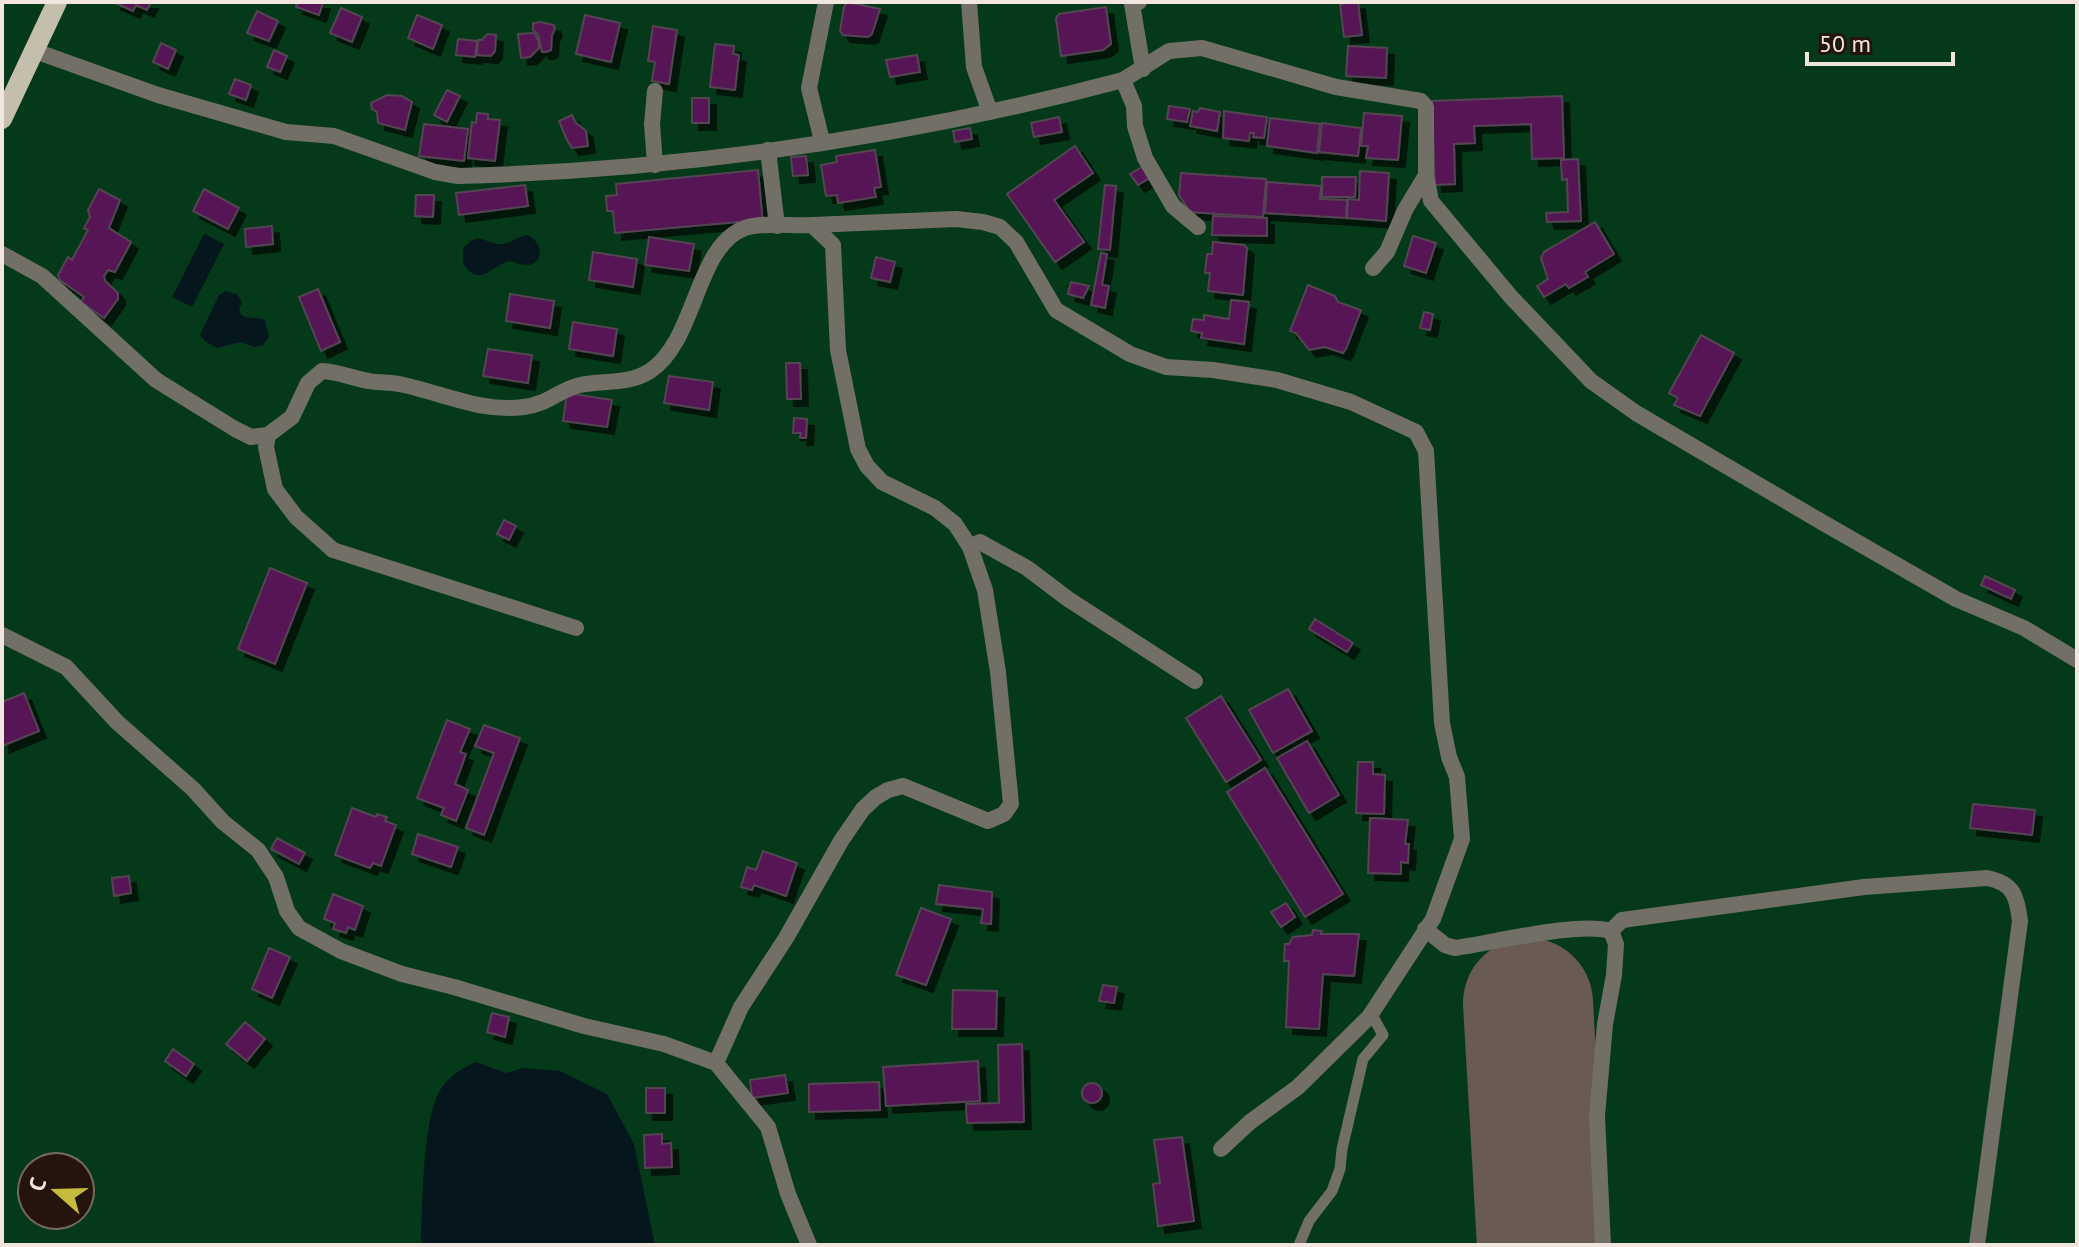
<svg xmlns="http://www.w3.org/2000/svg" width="2079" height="1247" font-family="'PT Sans',sans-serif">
	<defs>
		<filter id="shadow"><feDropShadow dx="7" dy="7" stdDeviation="0" flood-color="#0009"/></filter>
	</defs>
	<rect width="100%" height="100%" fill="#2e1d15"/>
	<path fill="#043a19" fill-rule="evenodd" d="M2,2H2077V1245H2ZM32,1167H80V1215H32Z"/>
	<g fill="#05161c">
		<path d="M204,234L224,244L192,307L172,297Z"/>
		<path d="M527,235C540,240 547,260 529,265C522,266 515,262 509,261C491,266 479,289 463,263V249C479,229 483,244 501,244C511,244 517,236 527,235Z"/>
		<path d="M226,291L237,294L242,303L239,309L241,315C250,320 257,316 265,320L269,337L263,345L255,347L240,342L217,348L206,342L200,335L219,295Z"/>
		<path d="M476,1062L506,1073L523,1068L560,1071L607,1094L634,1144L655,1245H421C422,1211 423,1122 438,1094C446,1078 460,1069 476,1062Z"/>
	</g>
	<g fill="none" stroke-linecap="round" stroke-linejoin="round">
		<path stroke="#695a52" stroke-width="130" d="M1528,1003L1542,1245"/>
	</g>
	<g fill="#571255" stroke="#544553" stroke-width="2" filter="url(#shadow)">
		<path d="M113,2H151L147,10L136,5L133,11Z"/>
		<path d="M292,2H323L319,15L296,7L297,4Z"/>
		<path d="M847,2L880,9L872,34L868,37L843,35L840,31L844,7Z"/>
		<path d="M1358,2L1362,35L1344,37L1340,4Z"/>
		<path d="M1106,7L1111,44L1103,50L1061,56L1056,18L1059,14Z"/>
		<path d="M341,8L362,17L352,42L330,33Z"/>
		<path d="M257,11L278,21L269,41L247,33Z"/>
		<path d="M417,15L442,25L433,49L408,38Z"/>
		<path d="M585,15L620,23L611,62L576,54Z"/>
		<path d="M540,22L554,25L555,29L552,35L551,50L546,52H542L538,34L533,30V23Z"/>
		<path d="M653,26L677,30L669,84L652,81L655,62L648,61Z"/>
		<path d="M534,33L539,42V48L530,57L521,58L518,34Z"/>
		<path d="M487,34L496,35L495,51L491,56L477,55L478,40H482Z"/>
		<path d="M458,39L477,41L475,57L456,55Z"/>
		<path d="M161,43L176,50L168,69L153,62Z"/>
		<path d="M715,44L734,46L733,54L739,55L735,90L710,87Z"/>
		<path d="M1348,46L1387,48L1386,78L1346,76Z"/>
		<path d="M274,50L287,56L280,72L267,67Z"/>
		<path d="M917,55L920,72L890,77L886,60Z"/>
		<path d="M235,79L251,85L246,100L229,94Z"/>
		<path d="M447,90L460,96L447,122L434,115Z"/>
		<path d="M387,95L402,96L412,102L405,130L378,123L377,112L372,109L371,103Z"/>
		<path d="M1562,96L1564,158L1532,159L1531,124L1474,126L1475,143L1454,144L1455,184L1435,185L1432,101Z"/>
		<rect x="692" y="98" width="17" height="25"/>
		<path d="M1169,106L1190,109L1187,122L1167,119Z"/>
		<path d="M1200,108L1220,112L1217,131L1190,126L1193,111L1198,112Z"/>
		<path d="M1224,111L1267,117L1264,138L1253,137L1254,133H1250L1249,141L1223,138Z"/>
		<path d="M477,113L488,114V119L500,120L495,161L468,158L472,122L476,123Z"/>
		<path d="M1364,113L1402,116L1398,160L1366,158L1368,146H1361Z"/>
		<path d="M572,115L575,122L586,131L588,146L572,148L567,140L559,121Z"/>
		<path d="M1059,117L1062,132L1034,137L1031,123Z"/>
		<path d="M1270,118L1320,124L1317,153L1267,146Z"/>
		<path d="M1322,123L1361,128L1358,156L1319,152Z"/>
		<path d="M424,124L468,129L464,161L419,156Z"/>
		<path d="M970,128L972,139L955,142L953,131Z"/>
		<path d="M1075,146L1093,173L1054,200L1084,242L1055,262L1007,194Z"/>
		<path d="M875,150L881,187L874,188L876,197L838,203L837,195L826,196L821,165L837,162L836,156Z"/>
		<path d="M806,156L808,175L793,176L791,157Z"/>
		<path d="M1578,159L1581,221L1547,222L1546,213L1568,212L1567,179L1562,180L1561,160Z"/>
		<path d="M1145,165L1153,176L1138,185L1130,174Z"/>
		<path d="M758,170L763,224L740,226L738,222L615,233L613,211H607L606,196L617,195L616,184Z"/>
		<path d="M1360,171L1389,173L1386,221L1347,218L1348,199L1359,200Z"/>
		<path d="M1181,173L1266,179L1263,217L1190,212L1179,195Z"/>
		<path d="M1322,177H1356L1355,197H1322Z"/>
		<path d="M1267,182L1321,186L1320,199L1347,200L1346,218L1265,213Z"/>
		<path d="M525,185L528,206L459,215L456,193Z"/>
		<path d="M1105,185L1116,186L1110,250L1098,249Z"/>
		<path d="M99,189L120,200L109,228L131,242L115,272L108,270L104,276L105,281L118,293V299L104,318L81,302L84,297L60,280L58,275L68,257L72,260L88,230L84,228L90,217L88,210Z"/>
		<path d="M204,189L239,208L228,229L193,211Z"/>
		<path d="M416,195H434L433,217L415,216Z"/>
		<path d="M1213,216L1267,218V236L1212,235Z"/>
		<path d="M1595,222L1614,254L1585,272L1588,277L1569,288L1566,284L1544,297L1537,286L1548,279L1541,258L1544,252Z"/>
		<path d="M272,226L273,244L246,247L245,229Z"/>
		<path d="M1413,236L1436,243L1426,273L1404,266Z"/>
		<path d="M649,237L694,244L689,271L645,265Z"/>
		<path d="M1213,242L1244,245L1247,248L1243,295L1208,291L1210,273H1205L1207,254H1212Z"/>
		<path d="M593,252L637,259L633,287L589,280Z"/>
		<path d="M1101,253L1107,254L1102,285L1109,286L1105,308L1091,305Z"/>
		<path d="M876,257L895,262L890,282L871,278Z"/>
		<path d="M1071,282L1089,286L1083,298L1068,294Z"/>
		<path d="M1308,285L1335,296L1338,302L1361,310L1346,349L1343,353L1325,347L1309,350L1296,333L1290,331Z"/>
		<path d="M318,289L340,342L321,351L299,297Z"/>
		<path d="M510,294L554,301L550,328L506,321Z"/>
		<path d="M1231,300L1249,302L1244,344L1201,338L1202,333L1191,331L1193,319L1204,320V315L1229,319Z"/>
		<path d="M1424,312L1433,314L1430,330L1420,328Z"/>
		<path d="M573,322L617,329L613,356L569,349Z"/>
		<path d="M1701,335L1734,353L1700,416L1674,405L1678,398L1669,393Z"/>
		<path d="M488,349L532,355L528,383L483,376Z"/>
		<path d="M786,363H800L801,399H787Z"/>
		<path d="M669,376L713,382L709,410L664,403Z"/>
		<path d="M567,393L612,400L607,427L563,421Z"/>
		<path d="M794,418L807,419L806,438H800L801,433H793Z"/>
		<path d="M504,520L516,526L509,540L497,534Z"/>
		<path d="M270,568L307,583L275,664L238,649Z"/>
		<path d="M1985,576L2015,590L2011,599L1981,585Z"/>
		<path d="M1315,619L1353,643L1347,652L1309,629Z"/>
		<path d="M1288,689L1312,731L1273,753L1249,710Z"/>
		<path d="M24,693L39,731L2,746V702Z"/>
		<path d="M1221,696L1261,760L1226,782L1186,718Z"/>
		<path d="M447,720L470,729L460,752L466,754L455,784L468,790L456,821L441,815L444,808L417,798Z"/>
		<path d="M484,725L520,738L484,835L466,828L494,753L475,746Z"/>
		<path d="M1307,741L1339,795L1309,813L1277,758Z"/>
		<path d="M1358,762H1373V774L1385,775L1384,814L1356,813Z"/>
		<path d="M1265,768L1343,894L1305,917L1227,792Z"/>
		<path d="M1973,804L2035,810L2032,835L1970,828Z"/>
		<path d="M352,808L376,817L377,814L387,817L385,821L396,825L381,866L373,863L370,868L335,855Z"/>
		<path d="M1370,818L1408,820L1405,844H1409L1408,863L1401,862V874L1368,873Z"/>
		<path d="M418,834L458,847L451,867L412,854Z"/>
		<path d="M277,838L305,853L299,864L271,849Z"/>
		<path d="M763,851L797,863L786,896L754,885L752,890L741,887L747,867L756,870Z"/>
		<path d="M129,876L131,893L114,896L112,878Z"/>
		<path d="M939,885L992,892L991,924L981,923L983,909L936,904Z"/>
		<path d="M333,894L363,906L355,930L348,927L346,933L333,929L335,923L324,919Z"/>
		<path d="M1286,903L1295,917L1281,927L1271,912Z"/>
		<path d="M921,908L951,919L926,985L896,975Z"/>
		<path d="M1313,930L1322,931L1321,934H1359L1354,976L1323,974L1319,1029L1286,1027L1289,961H1284L1285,944H1289L1293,937L1312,935Z"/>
		<path d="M269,948L290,957L272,998L252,989Z"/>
		<path d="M1103,985L1117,987L1114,1003L1099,1001Z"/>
		<path d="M953,990L997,991L996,1029H952Z"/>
		<path d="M492,1013L509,1017L505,1037L487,1032Z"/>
		<path d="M245,1022L265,1039L247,1061L226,1044Z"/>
		<path d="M1022,1044L1024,1122L967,1123L966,1104L999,1103L998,1045Z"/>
		<path d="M173,1049L194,1064L186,1076L165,1061Z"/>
		<path d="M978,1061L980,1101L886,1106L883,1067Z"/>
		<path d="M785,1075L788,1093L752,1098L750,1080Z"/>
		<path d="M879,1082L880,1110L809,1112V1084Z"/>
		<circle cx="1092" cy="1093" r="10"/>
		<rect x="646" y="1088" width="19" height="25"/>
		<path d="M662,1134V1144L671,1143L672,1167L645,1168L644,1135Z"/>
		<path d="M1182,1137L1194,1221L1158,1226L1153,1184L1160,1183L1154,1140Z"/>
	</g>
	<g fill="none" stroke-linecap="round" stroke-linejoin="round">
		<path stroke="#726f66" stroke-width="11" d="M1299,1245L1309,1221L1332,1191L1340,1169L1342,1149L1363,1059L1383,1035L1371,1013"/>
		<g stroke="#726f66" stroke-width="16">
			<path d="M969,2L974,67L990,112"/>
			<path d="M1139,2L1132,4L1143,69"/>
			<path d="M35,51L158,95L286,132L334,136L435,172L458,176C681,170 908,137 1123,80"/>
			<path d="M655,91L652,124L655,165"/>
			<path d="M822,141L809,88L826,2"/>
			<path d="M768,150L777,226"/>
			<path d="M1198,227L1173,206L1145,158L1135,126L1134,106L1123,80L1169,51L1202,48L1336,87L1421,101L1426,107V175L1431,201L1511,297L1591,381L1636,413L1820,521L1956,599L2024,628L2077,660"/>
			<path d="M2,254L42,276L156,380L235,429L251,437L268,435L266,447L275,489L296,517L333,550L576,628"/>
			<path d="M1373,268L1387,252L1405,210L1426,175"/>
			<path d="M268,435L292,417L308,383L322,371C339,372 352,378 369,381C379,383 389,382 399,384C440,392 481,413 524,407C549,404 558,390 580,385C604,380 628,385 650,371C697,340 695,246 745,228C761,222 794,226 812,225"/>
			<path d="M970,547L980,542L1027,568L1068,599L1195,681"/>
			<path d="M2,635L66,667L117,722L193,789L223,822L258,850L276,877L287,911L299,928L341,951L402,974L454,987L584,1026L664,1044L716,1063L768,1127L788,1194L809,1245"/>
			<path d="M1425,929L1445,945L1455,948C1493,943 1578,921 1611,931"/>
			<path d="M716,1063L741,1007L786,938L841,841L863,809L876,797L888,790L903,786L988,821L1004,814L1011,804L998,672L985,590L970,547L955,524L935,508L882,482L867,466L858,449L838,350L833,245L812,225L956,219L983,222L1000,227L1016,242L1056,310L1130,354L1166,367L1213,370L1277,380L1351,402L1416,432L1426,451L1442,723L1449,757L1457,777L1462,839L1433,919L1369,1017L1298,1087L1250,1122L1221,1149"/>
			<path d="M1603,1245L1597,1116L1605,1024L1614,975L1616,944L1611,931L1622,920L1864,887L1987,878C2014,883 2017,897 2020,921L1977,1245"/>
		</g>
		<path stroke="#c4beac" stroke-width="20" d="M2,119L57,2"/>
	</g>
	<rect width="2079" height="1247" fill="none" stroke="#f1e5df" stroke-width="8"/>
	<g transform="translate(56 1191) rotate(290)"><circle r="38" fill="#24140c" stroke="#766860" stroke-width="2"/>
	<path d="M0-6L14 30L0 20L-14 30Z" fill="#c7bb3c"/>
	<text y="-12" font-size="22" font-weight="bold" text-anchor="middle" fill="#f1e5df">С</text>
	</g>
	<path d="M1807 52v12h146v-12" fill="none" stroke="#f1e5df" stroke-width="4"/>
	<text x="1819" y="52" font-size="24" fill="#f1e5df" stroke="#24140c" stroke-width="6" paint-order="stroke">50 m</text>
</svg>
